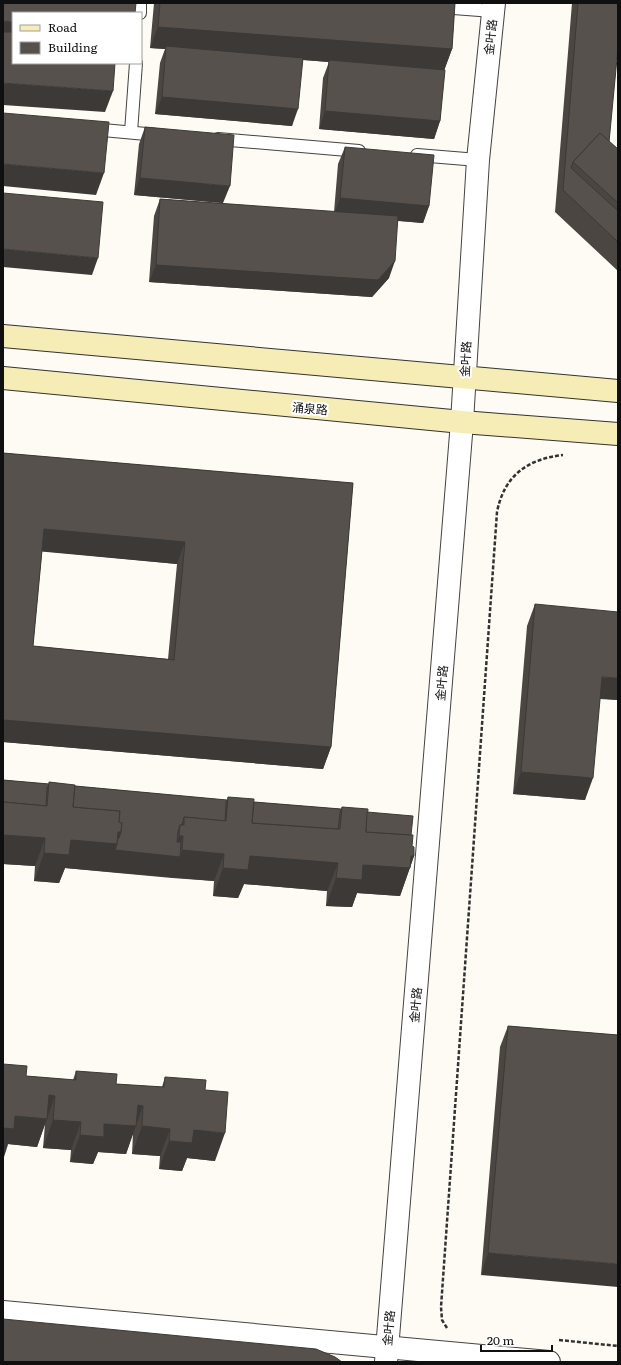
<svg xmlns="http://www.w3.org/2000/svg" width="621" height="1365" font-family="Literata,'Noto Sans SC',serif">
	<rect width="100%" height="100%" fill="#fefbf4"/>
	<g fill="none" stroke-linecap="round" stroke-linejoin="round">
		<g stroke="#434343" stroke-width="14">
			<g id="service">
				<path d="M440,7L493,11"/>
				<path d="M140,13V3"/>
				<path d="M92,129L157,135"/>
				<path d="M131,132L136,63"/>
				<path d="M218,139L359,151"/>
				<path d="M417,155L478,160"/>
			</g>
		</g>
		<g stroke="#434343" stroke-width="24">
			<g id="tertiary">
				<path d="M3,1312L549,1362"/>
				<path d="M386,1362L462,422L478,160L494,3"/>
			</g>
		</g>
		<g stroke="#323232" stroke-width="24">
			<g id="secondary">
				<path d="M3,336L618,391"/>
				<path d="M3,378L462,422L618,434"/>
			</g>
		</g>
		<g stroke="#323232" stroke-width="2.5" stroke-dasharray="4 2" stroke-linecap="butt">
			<path d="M447,1328L442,1320L441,1307L497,512C504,476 527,459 563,455"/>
			<path d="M559,1340L618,1346"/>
		</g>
		<use href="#service" stroke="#fff" stroke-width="12"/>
		<use href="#tertiary" stroke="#fff" stroke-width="22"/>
		<use href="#secondary" stroke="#f6edb6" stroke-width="22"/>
	</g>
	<g fill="#4b4642" fill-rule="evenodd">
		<path d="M154,3H455L452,49L444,70L440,121L434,139L319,129L323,78L329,62L303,60L292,126L155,114L160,63L165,49L150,48Z"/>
		<path d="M572,3H618L609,142L618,149V271L555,212Z"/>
		<path d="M145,127L223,203L134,195L139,144Z"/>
		<path d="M345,147L429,206L423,223L398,221L389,278L372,297L149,282L154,216L160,199L334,212L338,164Z"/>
		<path d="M3,453L353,483L331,747L323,769L3,742ZM42,551L177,564L168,659L33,646Z"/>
		<path d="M535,604L618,700L600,699L585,800L513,794L527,626Z"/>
		<path d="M3,780L49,784V782L75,786L227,800L228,797L254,802L341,809L342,807L367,812L411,835L412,846L414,856L400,896L357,893L352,907L326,906L327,891L244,884L238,898L213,896L214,881L172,878L107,872L65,868L59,883L34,881L35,866L3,864Z"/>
		<path d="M508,1026L618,1035L481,1275L500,1047Z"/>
		<path d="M76,1071L116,1084L162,1087L165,1077L205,1090L215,1161L187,1158L182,1171L159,1169L160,1156L132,1154L133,1133L126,1154L98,1152L93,1164L70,1162L71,1150L43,1148L45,1124L37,1147L8,1144L4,1157L26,1076L73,1080Z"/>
	</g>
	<g fill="#3d3936">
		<path d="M3,21L13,22V44L3,43Z"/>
		<path d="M158,27L452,49L444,71L329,60V62L166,49V46L165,49L150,48Z"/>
		<path d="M3,83L113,91L105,112L3,105Z"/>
		<path d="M162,97L298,109L292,126L155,114Z"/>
		<path d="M325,111L440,121L434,139L319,129Z"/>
		<path d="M3,164L104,173L96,195L3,186Z"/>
		<path d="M140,178L230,186L223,203L134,195Z"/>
		<path d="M340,198L429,206L423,223L334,215Z"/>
		<path d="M3,249L98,258L92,275L3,267Z"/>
		<path d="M395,261L389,278L372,297L149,282L156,265Z"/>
		<path d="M44,529L185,542L177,564L36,551Z"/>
		<path d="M602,677L618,678V700L594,698Z"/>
		<path d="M3,720L331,747L323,769L3,742Z"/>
		<path d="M521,772L593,778L585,800L513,794Z"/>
		<path d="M117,828L121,832L172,856L179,836H183L176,856L180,857L182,850L224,854L214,881L65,868L59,883L34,881L44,853L71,840Z"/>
		<path d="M3,835L45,838L35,866L3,864Z"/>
		<path d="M250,856L338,863L327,891L244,884L238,898L213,896L223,868Z"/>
		<path d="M411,856H414L400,896L357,893L352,907L326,906L336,878L363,865Z"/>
		<path d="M49,1095L55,1096L37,1147L8,1144L4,1157H3V1128L15,1116Z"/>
		<path d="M138,1105L143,1106L126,1154L98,1152L93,1164L70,1162L80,1135L104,1124Z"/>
		<path d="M53,1120L81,1122L71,1150L43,1148Z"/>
		<path d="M142,1126L170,1129L160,1156L132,1154Z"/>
		<path d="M194,1130L225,1133L215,1161L187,1158L182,1171L159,1169L169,1141Z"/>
		<path d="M488,1253L618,1264V1287L481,1275Z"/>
	</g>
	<g fill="#57514d" stroke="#3d3936" fill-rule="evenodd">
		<path d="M3,3H136L135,13H13V22L3,21Z"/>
		<path d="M160,3H455L452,49L158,27Z"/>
		<path d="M578,3H618V48L609,142L600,133L573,162L571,168L618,211V242L563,190Z"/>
		<path d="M3,32H13V63H115L113,91L3,83Z"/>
		<path d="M166,46L303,58L298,109L162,97Z"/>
		<path d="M329,60L445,70L440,121L325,111Z"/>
		<path d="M3,113L109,122L104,173L3,164Z"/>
		<path d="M145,127L234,135L230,186L140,178Z"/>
		<path d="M600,133L618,149V203L573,162Z"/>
		<path d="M345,147L434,155L429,206L340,198Z"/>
		<path d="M3,193L103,202L98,258L3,249Z"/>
		<path d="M160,199L398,216L395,261L378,280L156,265Z"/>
		<path d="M3,453L353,483L331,747L3,720ZM44,529L185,542L174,660L33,646Z"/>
		<path d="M535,604L618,612V678L602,677L593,778L521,772Z"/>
		<path d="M3,780L49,784L47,788L46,806L3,802Z"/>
		<path d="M49,782L75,785L73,807L120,811L119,822L122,823L121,832H118L117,844L71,840L69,855L44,853L45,838L3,835V802L47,806Z"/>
		<path d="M75,786L227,800L226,803L225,821L184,817L182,825H180L178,831L177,842H181L180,857L115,850L117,844L118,838H119L121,832L122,823L119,822L120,811L73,807Z"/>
		<path d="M228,797L254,799L252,823L340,829L342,807L368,809L366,832L413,835L412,846L414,847V856H411L410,868L363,865L362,880L336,878L338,863L250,856L248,870L223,868L224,854L182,850L183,836H179L180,825H184V817L226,821Z"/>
		<path d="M254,802L341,809L340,813L338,829L252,823Z"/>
		<path d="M367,812L413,816L411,835L366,832Z"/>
		<path d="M508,1026L618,1035V1264L488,1253Z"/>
		<path d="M3,1064L27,1066L26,1076L76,1080V1071L117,1074L116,1084L164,1087L165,1077L206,1080L205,1090L228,1092L225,1133L194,1130L192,1143L169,1141L170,1129L142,1126L143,1106L138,1105L136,1126L104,1124V1137L80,1135L81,1122L53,1120L55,1096L49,1095L47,1119L15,1116L14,1129L3,1128Z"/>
		<path d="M3,1319L316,1349L335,1357L342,1362H3Z"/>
	</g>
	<g text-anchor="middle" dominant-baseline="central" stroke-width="4" stroke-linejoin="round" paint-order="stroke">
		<g font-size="12" fill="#101010" stroke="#fff">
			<text transform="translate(490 37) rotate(-84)">金叶路</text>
			<text transform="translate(465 359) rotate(-87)">金叶路</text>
			<text transform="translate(310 408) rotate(5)">涌泉路</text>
			<text transform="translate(441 683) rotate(-85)">金叶路</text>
			<text transform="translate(415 1005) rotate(-85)">金叶路</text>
			<text transform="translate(388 1328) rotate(-85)">金叶路</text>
		</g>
	</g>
	<rect width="621" height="1365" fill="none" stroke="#101010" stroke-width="8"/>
	<rect x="12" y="12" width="130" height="52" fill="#ffffff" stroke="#9f9f9f"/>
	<rect x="20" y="25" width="20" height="6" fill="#f6edb6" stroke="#9f9f9f"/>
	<text x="48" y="32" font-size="12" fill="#101010">Road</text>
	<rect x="20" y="42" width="20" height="12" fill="#57514d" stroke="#9f9f9f"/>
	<text x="48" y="52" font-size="12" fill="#101010">Building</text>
	<path d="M481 1345v6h71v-6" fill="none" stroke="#101010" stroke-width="2"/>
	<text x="487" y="1345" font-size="12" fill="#101010" stroke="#ffffff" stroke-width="3" paint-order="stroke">20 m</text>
</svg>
